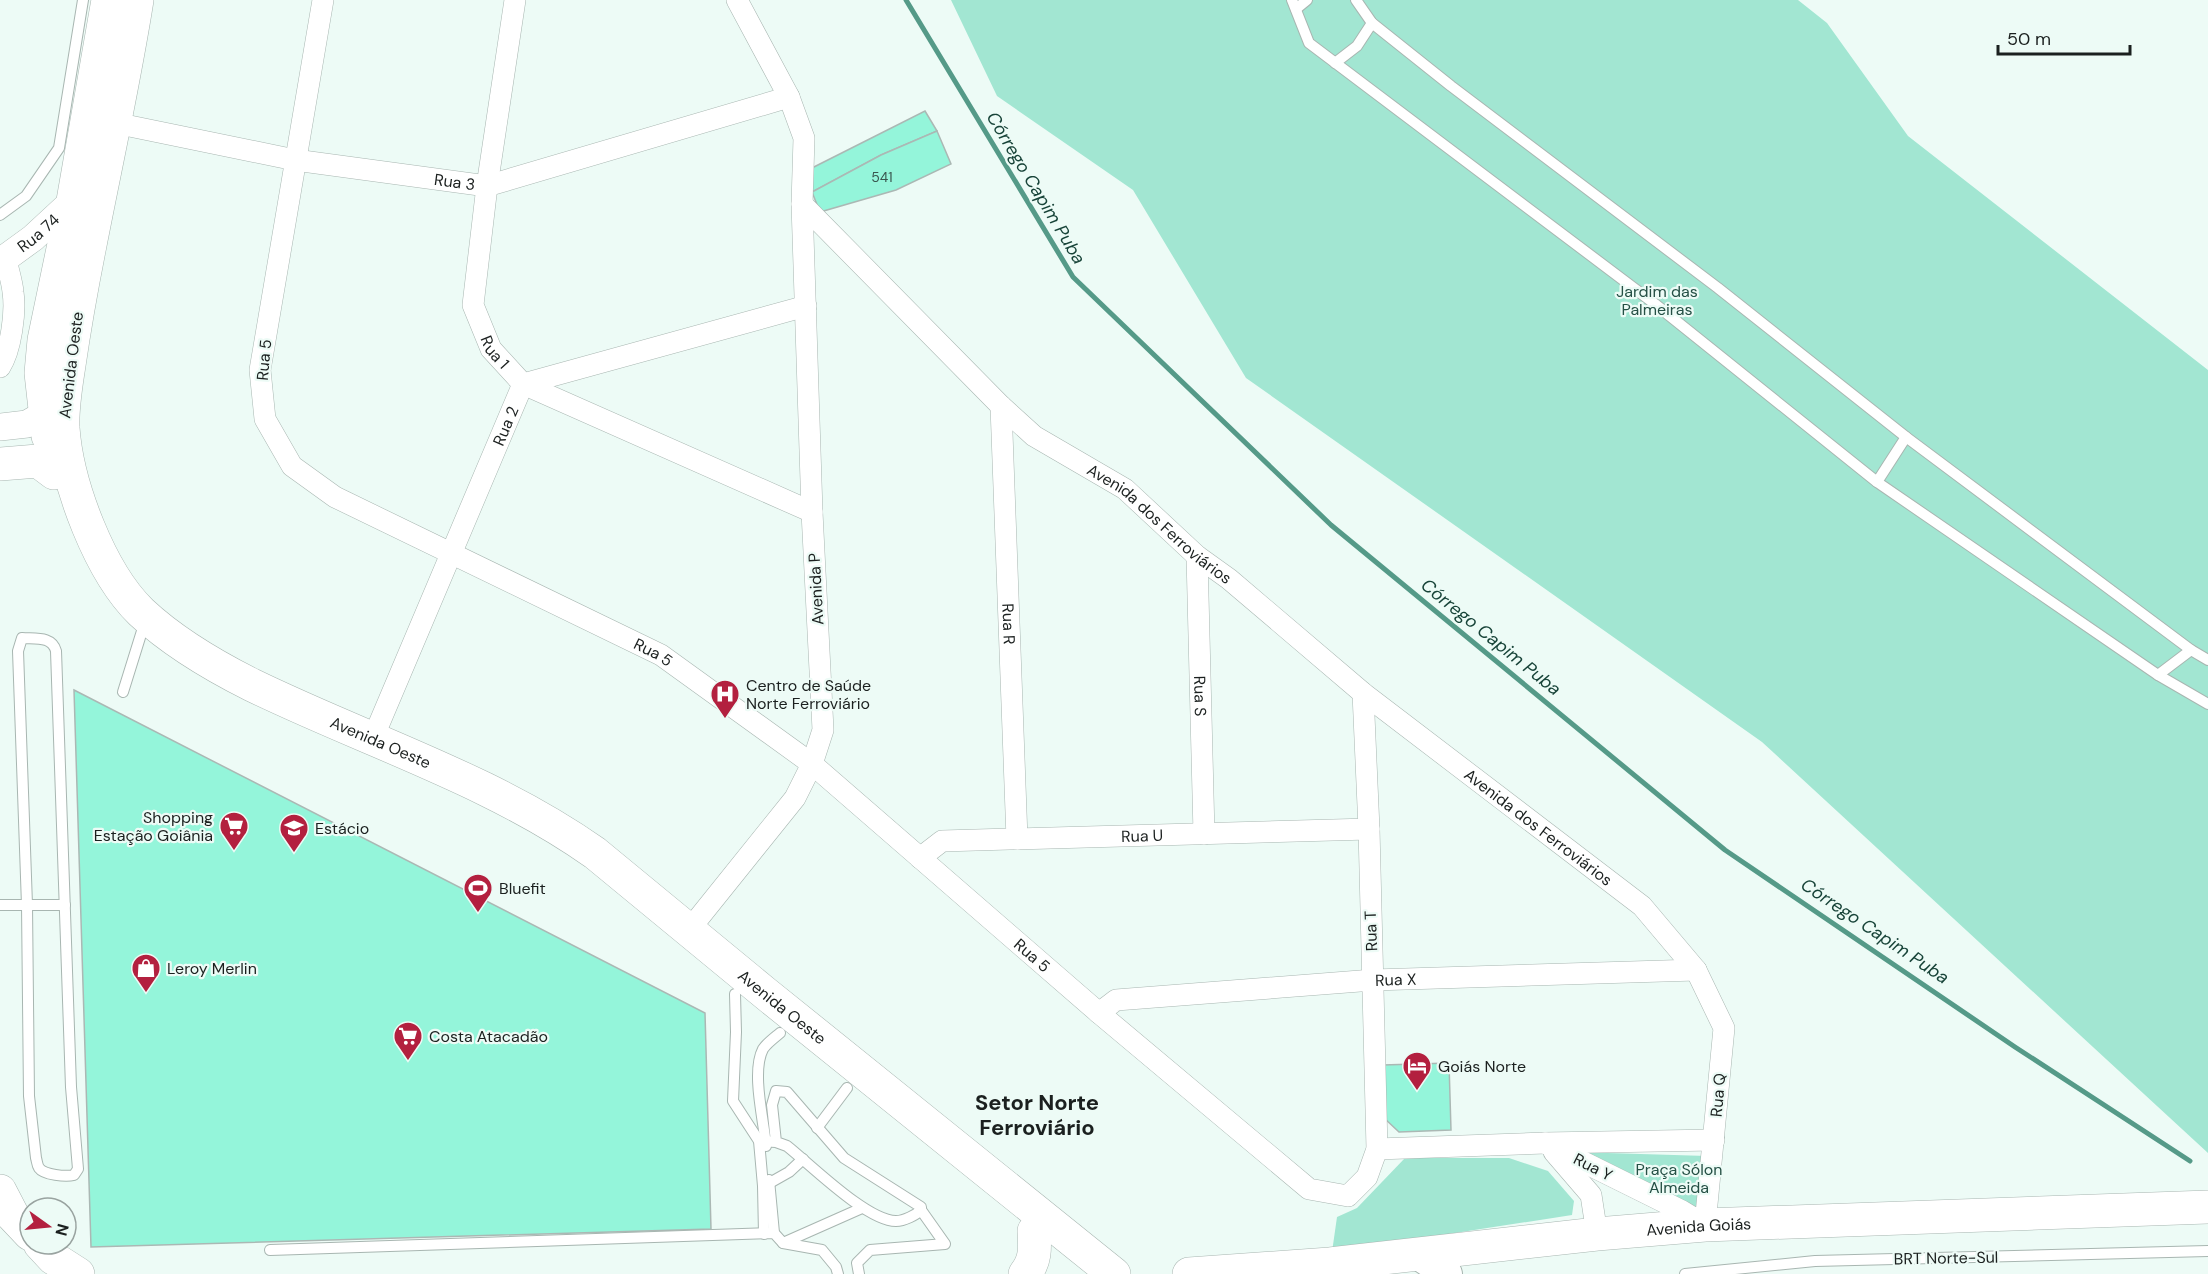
<svg xmlns="http://www.w3.org/2000/svg" width="2208" height="1274" font-family="'DM Sans',sans-serif">
	<rect width="100%" height="100%" fill="#edfbf6"/>
	<g fill="#a2e6d2">
		<path d="M951,0H1798L1827,23L1908,136L2208,370V1153L1762,742L1246,378L1133,190L997,96Z"/>
		<path d="M1574,1152L1707,1156L1701,1214Z"/>
		<path d="M1405,1158H1509L1548,1171L1574,1201L1572,1215L1332,1252L1337,1217L1357,1208Z"/>
	</g>
	<g fill="none" stroke-linecap="round" stroke-linejoin="round">
		<path stroke="#559a88" stroke-width="5" d="M906,0L1073,277L1331,525L1725,850L2015,1047L2190,1161"/>
	</g>
	<g fill="#94f5da" stroke="#abb8b4" stroke-width="1.5">
		<path d="M925,111L937,131L881,155L812,192L806,171Z"/>
		<path d="M937,131L951,164L896,190L820,212L812,192L881,155Z"/>
		<path d="M74,690L705,1013L711,1229L91,1247Z"/>
		<path d="M1449,1063L1451,1130L1399,1132L1384,1118L1383,1065Z"/>
	</g>
	<g fill="none" stroke-linecap="round" stroke-linejoin="round">
		<g stroke="#a8b6b1" stroke-width="12">
			<g id="service">
				<path d="M1292,0L1309,43L1655,304L1877,482L2158,675L2191,650L2208,660"/>
				<path d="M1356,0L1372,23L1451,86L1718,288L1906,437L2191,650"/>
				<path d="M1296,9L1307,0"/>
				<path d="M1335,63L1357,46L1372,23"/>
				<path d="M0,215L26,196L59,148L83,0"/>
				<path d="M1877,482L1906,437"/>
				<path d="M22,638C36,639 52,636 56,651L71,1087L78,1169L74,1175C66,1177 44,1175 39,1168C37,1165 37,1161 36,1158L29,1096L27,905L18,651Z"/>
				<path d="M2158,675L2208,704"/>
				<path d="M123,692L142,631"/>
				<path d="M0,905H65"/>
				<path d="M735,994L736,1032L733,1101L759,1141L763,1186L764,1234"/>
				<path d="M817,1128L847,1088"/>
				<path d="M759,1141L776,1142L787,1146C811,1165 867,1221 896,1221C904,1221 916,1215 921,1210V1207L844,1158L787,1092L776,1091L772,1105L776,1142"/>
				<path d="M766,1146C764,1121 751,1072 763,1049C767,1043 774,1038 780,1033"/>
				<path d="M769,1180L774,1233"/>
				<path d="M766,1185L789,1172L803,1159"/>
				<path d="M783,1243L862,1208"/>
				<path d="M270,1250L774,1233L783,1243L822,1250L836,1267L838,1274"/>
				<path d="M859,1274L857,1263L870,1250L945,1244L921,1210"/>
				<path d="M1685,1274L1815,1261L2208,1251"/>
			</g>
		</g>
		<g stroke="#a8b6b1" stroke-width="22">
			<g id="minor">
				<path id="s1" d="M323,0L260,370L265,419L292,466L335,497L661,655L812,764L1099,1013L1309,1189L1348,1196L1367,1177L1377,1149L1369,829L1363,693"/>
				<path id="s2" d="M515,0L487,186L473,305L491,349L523,384L812,512"/>
				<path id="s3" d="M115,123L295,160L487,186L789,97"/>
				<path id="s4" d="M802,204L1001,406L1034,436L1125,489L1197,556L1229,579L1363,693L1642,906L1696,970L1724,1028L1705,1225L1682,1211L1545,1143"/>
				<path d="M0,367C11,350 16,312 13,292C12,281 8,270 6,259"/>
				<path id="s5" d="M1001,406L1017,839"/>
				<path id="s6" d="M1197,556L1204,834"/>
				<path id="s7" d="M373,738L523,384L806,306"/>
				<path id="s8" d="M920,858L942,841L1369,829"/>
				<path d="M689,930L795,798L812,764L823,730L812,512L802,204L804,138L789,97L737,0"/>
				<path id="s9" d="M1099,1013L1116,1000L1373,980L1696,970"/>
				<path d="M1377,1149L1545,1143L1714,1140"/>
				<path d="M1554,1152L1591,1195L1597,1234"/>
			</g>
		</g>
		<g stroke="#a8b6b1" stroke-width="28">
			<g id="tertiary">
				<path id="s10" d="M0,262L33,238L73,201"/>
				<path d="M0,427L27,424L62,404"/>
			</g>
		</g>
		<g stroke="#a8b6b1" stroke-width="32">
			<path id="secondary" d="M1419,1255L1447,1274"/>
		</g>
		<g stroke="#a8b6b1" stroke-width="34">
			<g id="primary">
				<path id="s11" d="M137,0C124,82 106,163 90,245C82,285 75,324 69,365C66,385 62,407 63,428C67,485 100,572 141,612C173,642 214,666 252,685C367,741 490,779 595,853L765,993L1114,1274"/>
				<path d="M48,436L41,373L44,340L73,201L108,0"/>
				<path d="M0,464L38,461L54,473"/>
				<path d="M0,1191L13,1216L30,1234"/>
				<path d="M40,1244L53,1258L78,1274"/>
				<path d="M1025,1274C1036,1260 1035,1248 1034,1231"/>
				<path id="s12" d="M1189,1274L1330,1264L1597,1234L1705,1225L2208,1207"/>
			</g>
		</g>
		<use href="#service" stroke="#fff" stroke-width="10"/>
		<use href="#minor" stroke="#fff" stroke-width="21"/>
		<use href="#tertiary" stroke="#fff" stroke-width="27"/>
		<use href="#secondary" stroke="#fff" stroke-width="30"/>
		<use href="#primary" stroke="#fff" stroke-width="33"/>
	</g>
	<defs>
		<g id="hospital-pin" transform="scale(1.5)"><path d="M0 17L-7.5 6A9.5 9.5 0 1 1 7.5 6Z" fill="#b3203f" stroke="#edfbf6"/><path d="M-5-5h3v3.5h4V-5h3V5h-3V1.5h-4V5h-3Z" fill="#fff"/></g>
		<g id="supermarket-pin" transform="scale(1.5)"><path d="M0 17L-7.5 6A9.5 9.5 0 1 1 7.5 6Z" fill="#b3203f" stroke="#edfbf6"/><path d="M-6-5.5h2.5l.6 2H6L4.5 2H-2.5L-4.4-4H-6ZM-1.5 3.2a1.3 1.3 0 1 0 .1 0ZM3 3.2a1.3 1.3 0 1 0 .1 0Z" fill="#fff"/></g>
		<g id="university-pin" transform="scale(1.5)"><path d="M0 17L-7.5 6A9.5 9.5 0 1 1 7.5 6Z" fill="#b3203f" stroke="#edfbf6"/><path d="M0-5L7-2L0 1L-7-2ZM-4 1L0 2.5L4 1V4Q0 6-4 4Z" fill="#fff"/></g>
		<g id="stadium-pin" transform="scale(1.5)"><path d="M0 17L-7.5 6A9.5 9.5 0 1 1 7.5 6Z" fill="#b3203f" stroke="#edfbf6"/><path d="M0-5a6.5 5 0 1 0 0 10a6.5 5 0 1 0 0-10ZM-3.5-1.8h7v3.6h-7Z" fill="#fff"/></g>
		<g id="shop-pin" transform="scale(1.5)"><path d="M0 17L-7.5 6A9.5 9.5 0 1 1 7.5 6Z" fill="#b3203f" stroke="#edfbf6"/><path d="M-5-2.5h2.3a2.7 3.5 0 0 1 5.4 0H5L5.5 6h-11ZM-1.5-2.5h3a1.5 2.3 0 0 0-3 0Z" fill="#fff"/></g>
		<g id="hotel-pin" transform="scale(1.5)"><path d="M0 17L-7.5 6A9.5 9.5 0 1 1 7.5 6Z" fill="#b3203f" stroke="#edfbf6"/><path d="M-6-4.5h1.5V1H6V5H4.5V3h-9V5H-6ZM-4 0a1.8 1.8 0 1 1 3.6 0ZM.5 0V-2.5h3Q6-2.5 6 0Z" fill="#fff"/></g>
	</defs>
	<g fill-rule="evenodd">
		<use href="#hospital-pin" x="725" y="694"/>
		<use href="#supermarket-pin" x="234" y="826"/>
		<use href="#university-pin" x="294" y="828"/>
		<use href="#stadium-pin" x="478" y="888"/>
		<use href="#shop-pin" x="146" y="968"/>
		<use href="#supermarket-pin" x="408" y="1036"/>
		<use href="#hotel-pin" x="1417" y="1066"/>
	</g>
	<g text-anchor="middle" dominant-baseline="central" stroke-width="4.5" stroke-linejoin="round" paint-order="stroke">
		<g font-size="14" fill="#39554e">
			<text x="882" y="177">541</text>
		</g>
		<g font-size="16" fill="#1b201f" stroke="#edfbf6">
			<text stroke="none"><textPath href="#s3" startOffset="345">Rua 3</textPath></text>
			<text stroke="none"><textPath href="#s10" startOffset="48">Rua 74</textPath></text>
			<text stroke="none"><textPath href="#s2" startOffset="360">Rua 1</textPath></text>
			<text transform="translate(264 360) rotate(-85)">Rua 5</text>
			<text transform="translate(71 365) rotate(-83)">Avenida Oeste</text>
			<text stroke="none"><textPath href="#s7" startOffset="339">Rua 2</textPath></text>
			<text stroke="none"><textPath href="#s4" startOffset="482">Avenida dos Ferroviários</textPath></text>
			<text transform="translate(816 589) rotate(-93)">Avenida P</text>
			<text stroke="none"><textPath href="#s5" startOffset="218">Rua R</textPath></text>
			<text stroke="none"><textPath href="#s1" startOffset="886">Rua 5</textPath></text>
			<text stroke="none"><textPath href="#s6" startOffset="140">Rua S</textPath></text>
			<text stroke="none"><textPath href="#s11" startOffset="912">Avenida Oeste</textPath></text>
			<text stroke="none"><textPath href="#s4" startOffset="968">Avenida dos Ferroviários</textPath></text>
			<text stroke="none"><textPath href="#s8" startOffset="228">Rua U</textPath></text>
			<text transform="translate(1371 931) rotate(-92)">Rua T</text>
			<text stroke="none"><textPath href="#s1" startOffset="1372">Rua 5</textPath></text>
			<text stroke="none"><textPath href="#s9" startOffset="302">Rua X</textPath></text>
			<text stroke="none"><textPath href="#s11" startOffset="1396">Avenida Oeste</textPath></text>
			<text transform="translate(1718 1095) rotate(-85)">Rua Q</text>
			<text transform="translate(1593 1167) rotate(27)">Rua Y</text>
			<text stroke="none"><textPath href="#s12" startOffset="512">Avenida Goiás</textPath></text>
			<text transform="translate(1946 1258) rotate(-1)">BRT Norte-Sul</text>
		</g>
		<g font-size="16" fill="#255045" stroke="#edfbf6">
			<text x="1657" y="291">Jardim das<tspan x="1657" dy="18">Palmeiras</tspan></text>
			<text x="1679" y="1169">Praça Sólon<tspan x="1679" dy="18">Almeida</tspan></text>
		</g>
		<g font-size="16" fill="#1b201f" stroke="#edfbf6" text-anchor="start">
			<text x="746" y="685">Centro de Saúde<tspan x="746" dy="18">Norte Ferroviário</tspan></text>
			<text x="213" y="817" text-anchor="end">Shopping<tspan x="213" dy="18">Estação Goiânia</tspan></text>
			<text x="315" y="828">Estácio</text>
			<text x="499" y="888">Bluefit</text>
			<text x="167" y="968">Leroy Merlin</text>
			<text x="429" y="1036">Costa Atacadão</text>
			<text x="1438" y="1066">Goiás Norte</text>
		</g>
		<g font-size="18" font-style="italic" fill="#184439" stroke="#edfbf6">
			<text transform="translate(1036 188) rotate(59)">Córrego Capim Puba</text>
			<text transform="translate(1491 637) rotate(39)">Córrego Capim Puba</text>
			<text transform="translate(1875 931) rotate(34)">Córrego Capim Puba</text>
		</g>
		<g font-size="22" font-weight="bold" fill="#1b201f" stroke="#edfbf6">
			<text x="1037" y="1102">Setor Norte<tspan x="1037" dy="25">Ferroviário</tspan></text>
		</g>
	</g>
	<g transform="translate(48 1226) rotate(105)"><circle r="28" fill="#edfbf6" stroke="#99a3a0" stroke-width="1.5"/>
	<path d="M0-4.5L10 22L0 15L-10 22Z" fill="#b3203f"/>
	<text y="-9" font-size="16" font-weight="bold" text-anchor="middle" fill="#1b201f">N</text>
	</g>
	<path d="M1998 45v9h132v-9" fill="none" stroke="#1b201f" stroke-width="3"/>
	<text x="2007" y="45" font-size="18" fill="#1b201f" stroke="#edfbf6" stroke-width="4.5" paint-order="stroke">50 m</text>
</svg>
